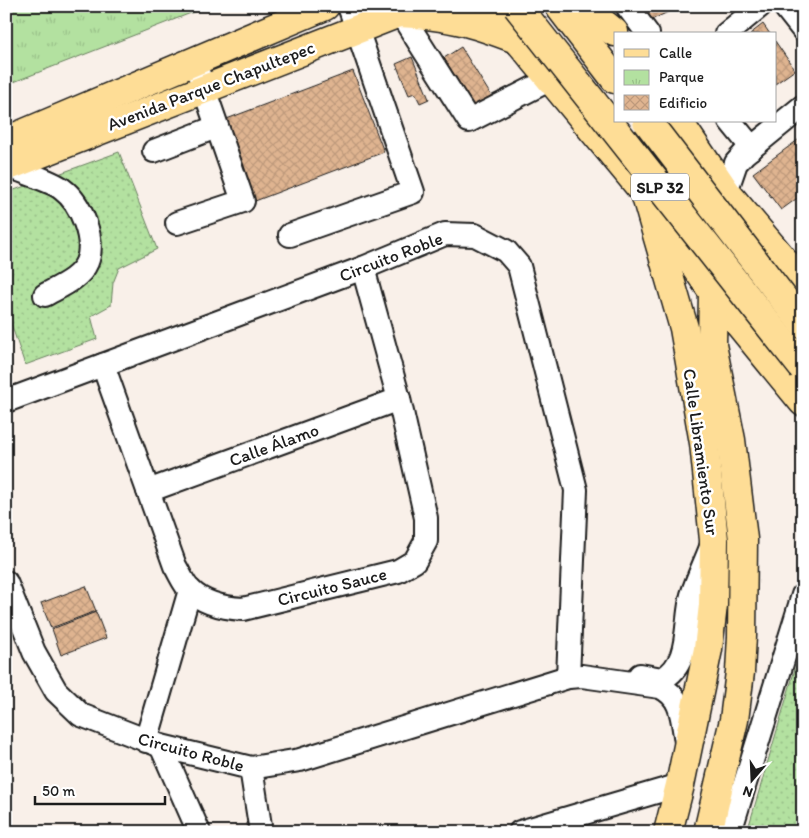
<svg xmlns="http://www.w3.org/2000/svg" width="809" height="838" font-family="Itim,sans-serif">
	<defs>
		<pattern id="grass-dots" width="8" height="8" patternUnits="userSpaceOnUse" patternTransform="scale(1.25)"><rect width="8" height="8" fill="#b3e1a0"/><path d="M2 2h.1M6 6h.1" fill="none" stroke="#99c089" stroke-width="1.8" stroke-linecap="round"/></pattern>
		<pattern id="park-tufts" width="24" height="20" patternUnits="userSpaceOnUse" patternTransform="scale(1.25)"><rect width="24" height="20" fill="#b3e1a0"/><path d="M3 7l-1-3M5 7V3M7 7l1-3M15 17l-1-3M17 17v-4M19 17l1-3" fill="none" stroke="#99c089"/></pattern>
		<pattern id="building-cross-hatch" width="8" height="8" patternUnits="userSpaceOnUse" patternTransform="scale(1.25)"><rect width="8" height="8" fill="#dfb490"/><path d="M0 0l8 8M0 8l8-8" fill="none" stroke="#bf9a7c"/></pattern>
	</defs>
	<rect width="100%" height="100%" fill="#f9f0e9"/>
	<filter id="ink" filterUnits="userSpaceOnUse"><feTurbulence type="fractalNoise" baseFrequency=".02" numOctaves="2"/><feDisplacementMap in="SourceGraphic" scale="10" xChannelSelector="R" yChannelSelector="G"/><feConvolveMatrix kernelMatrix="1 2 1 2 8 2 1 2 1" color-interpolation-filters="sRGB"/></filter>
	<g filter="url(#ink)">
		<g fill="url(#grass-dots)" stroke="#687e5e">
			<path d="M119,152L157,249L119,268L113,283L111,305L91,316L97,339L25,365L6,309V193Z"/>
			<path d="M803,642V832H747Z"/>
		</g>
		<path fill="url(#park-tufts)" stroke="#687e5e" d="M6,6H209L6,85Z"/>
		<g fill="url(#building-cross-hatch)" stroke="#1c1c1c">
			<path d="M645,6H681L651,20Z"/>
			<path d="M763,24L770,34H750Z"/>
			<path d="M775,41L795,70L775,84Z"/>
			<path d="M461,47L492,97L474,108L444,58Z"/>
			<path d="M412,57L429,99L420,103L415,93L409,95L396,64Z"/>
			<path d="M353,71L384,152L255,201L224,120Z"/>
			<path d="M802,137L803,194L781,210L753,173Z"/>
			<path d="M86,586L96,611L51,628L41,603Z"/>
			<path d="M96,612L106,638L61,655L52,629Z"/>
		</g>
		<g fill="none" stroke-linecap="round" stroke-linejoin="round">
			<g stroke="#1c1c1c" stroke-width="26">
				<g id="minor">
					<path d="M396,6L469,121L549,80"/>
					<path d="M627,6L648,34"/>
					<path d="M784,6L803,30"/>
					<path d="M726,34L760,6"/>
					<path d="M730,121L752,148"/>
					<path d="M154,151L216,127"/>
					<path d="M6,160L9,166C22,172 52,181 62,189C81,203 96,240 87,262C80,279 59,287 45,295"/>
					<path d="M726,192L736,163L744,154L803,106"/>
					<path d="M177,223L243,201L195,63"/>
					<path d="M290,235L413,192L349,6"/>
					<path d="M103,365L175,566C180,574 184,585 190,590C204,604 225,608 243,609L398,571L415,561L426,541V518L399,399L363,268"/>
					<path d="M6,401L363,268L445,234L475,235L506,251L519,266L576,490L568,677"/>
					<path d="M148,491L399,399"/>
					<path d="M6,582L34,652L56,691L81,715L161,746L251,768L300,760L568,677L582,676L660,687C683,697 682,720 686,742"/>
					<path d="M640,675L662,679C692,664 684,622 692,595C697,579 705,563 711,547"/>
					<path d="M146,741L190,590"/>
					<path d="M161,746L199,832"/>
					<path d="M251,768L261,832"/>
					<path d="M520,832L680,785"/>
					<path d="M730,832L803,595"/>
				</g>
			</g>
			<g stroke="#1c1c1c" stroke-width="31">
				<g id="major">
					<path d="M490,6L645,193L713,292L803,402"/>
					<path d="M582,6L614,32"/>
					<path d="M399,13C447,15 472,22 516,39"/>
					<path d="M678,121L726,192L803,283"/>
					<path d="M6,141L325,6"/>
					<path d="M6,167L417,6"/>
				</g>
			</g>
			<g stroke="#1c1c1c" stroke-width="31">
				<g id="highway">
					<path d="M559,6L615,79"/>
					<path d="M645,193L684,328L704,443L714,540L713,605L708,649L680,785L668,832"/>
					<path d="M708,832L734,720L740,672L742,636L743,539L731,440L712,345L713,292L726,192"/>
				</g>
			</g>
			<use href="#minor" stroke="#fff" stroke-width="22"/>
			<use href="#major" stroke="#fedd96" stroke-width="28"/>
			<use href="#highway" stroke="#fedd96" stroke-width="28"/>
			<g stroke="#1c1c1c" stroke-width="31" stroke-linecap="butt">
				<g id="highway-bridge">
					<path d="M517,6L803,368"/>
					<path d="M647,121L803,324"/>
				</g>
			</g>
			<use href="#highway-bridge" stroke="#fedd96" stroke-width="28"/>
		</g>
	</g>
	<g text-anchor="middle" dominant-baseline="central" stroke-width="5" stroke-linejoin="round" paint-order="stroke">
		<rect fill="#fff" stroke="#606060" stroke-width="1" x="631" y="173.5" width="58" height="27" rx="4"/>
		<g font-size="16" font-weight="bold" fill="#1c1c1c">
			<text x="660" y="187">SLP 32</text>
		</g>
		<g font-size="18" fill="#1c1c1c" stroke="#fff">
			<text transform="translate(211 86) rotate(-21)">Avenida Parque Chapultepec</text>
			<text transform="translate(391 257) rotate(-21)">Circuito Roble</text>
			<text transform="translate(274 445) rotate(-20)">Calle Álamo</text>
			<text transform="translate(701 452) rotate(82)">Calle Libramiento Sur</text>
			<text transform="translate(332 587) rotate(-14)">Circuito Sauce</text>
			<text transform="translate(191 752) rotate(15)">Circuito Roble</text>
		</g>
	</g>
	<rect width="809" height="838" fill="none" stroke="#fff" stroke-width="25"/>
	<rect x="12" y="12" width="784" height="813" fill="none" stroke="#1c1c1c" stroke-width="2" filter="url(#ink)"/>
	<rect x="614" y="32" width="162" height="90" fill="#ffffff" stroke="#a4a4a4"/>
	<rect x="624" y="49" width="25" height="8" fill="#fedd96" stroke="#a4a4a4"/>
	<text x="659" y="58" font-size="15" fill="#1c1c1c">Calle</text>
	<rect x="624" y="70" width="25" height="15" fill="url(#park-tufts)" stroke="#a4a4a4"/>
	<text x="659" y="82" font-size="15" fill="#1c1c1c">Parque</text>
	<rect x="624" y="95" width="25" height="15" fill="url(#building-cross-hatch)" stroke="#a4a4a4"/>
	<text x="659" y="108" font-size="15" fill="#1c1c1c">Edificio</text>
	<g transform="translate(752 780) rotate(199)" stroke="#ffffff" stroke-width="4" paint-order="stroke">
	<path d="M0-4L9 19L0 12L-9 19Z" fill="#1c1c1c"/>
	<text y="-8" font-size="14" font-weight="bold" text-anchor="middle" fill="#1c1c1c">N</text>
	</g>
	<path d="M35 796v8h130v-8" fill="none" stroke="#1c1c1c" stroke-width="2.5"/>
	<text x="42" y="796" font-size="15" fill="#1c1c1c" stroke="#ffffff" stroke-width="4" paint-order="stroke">50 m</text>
</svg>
